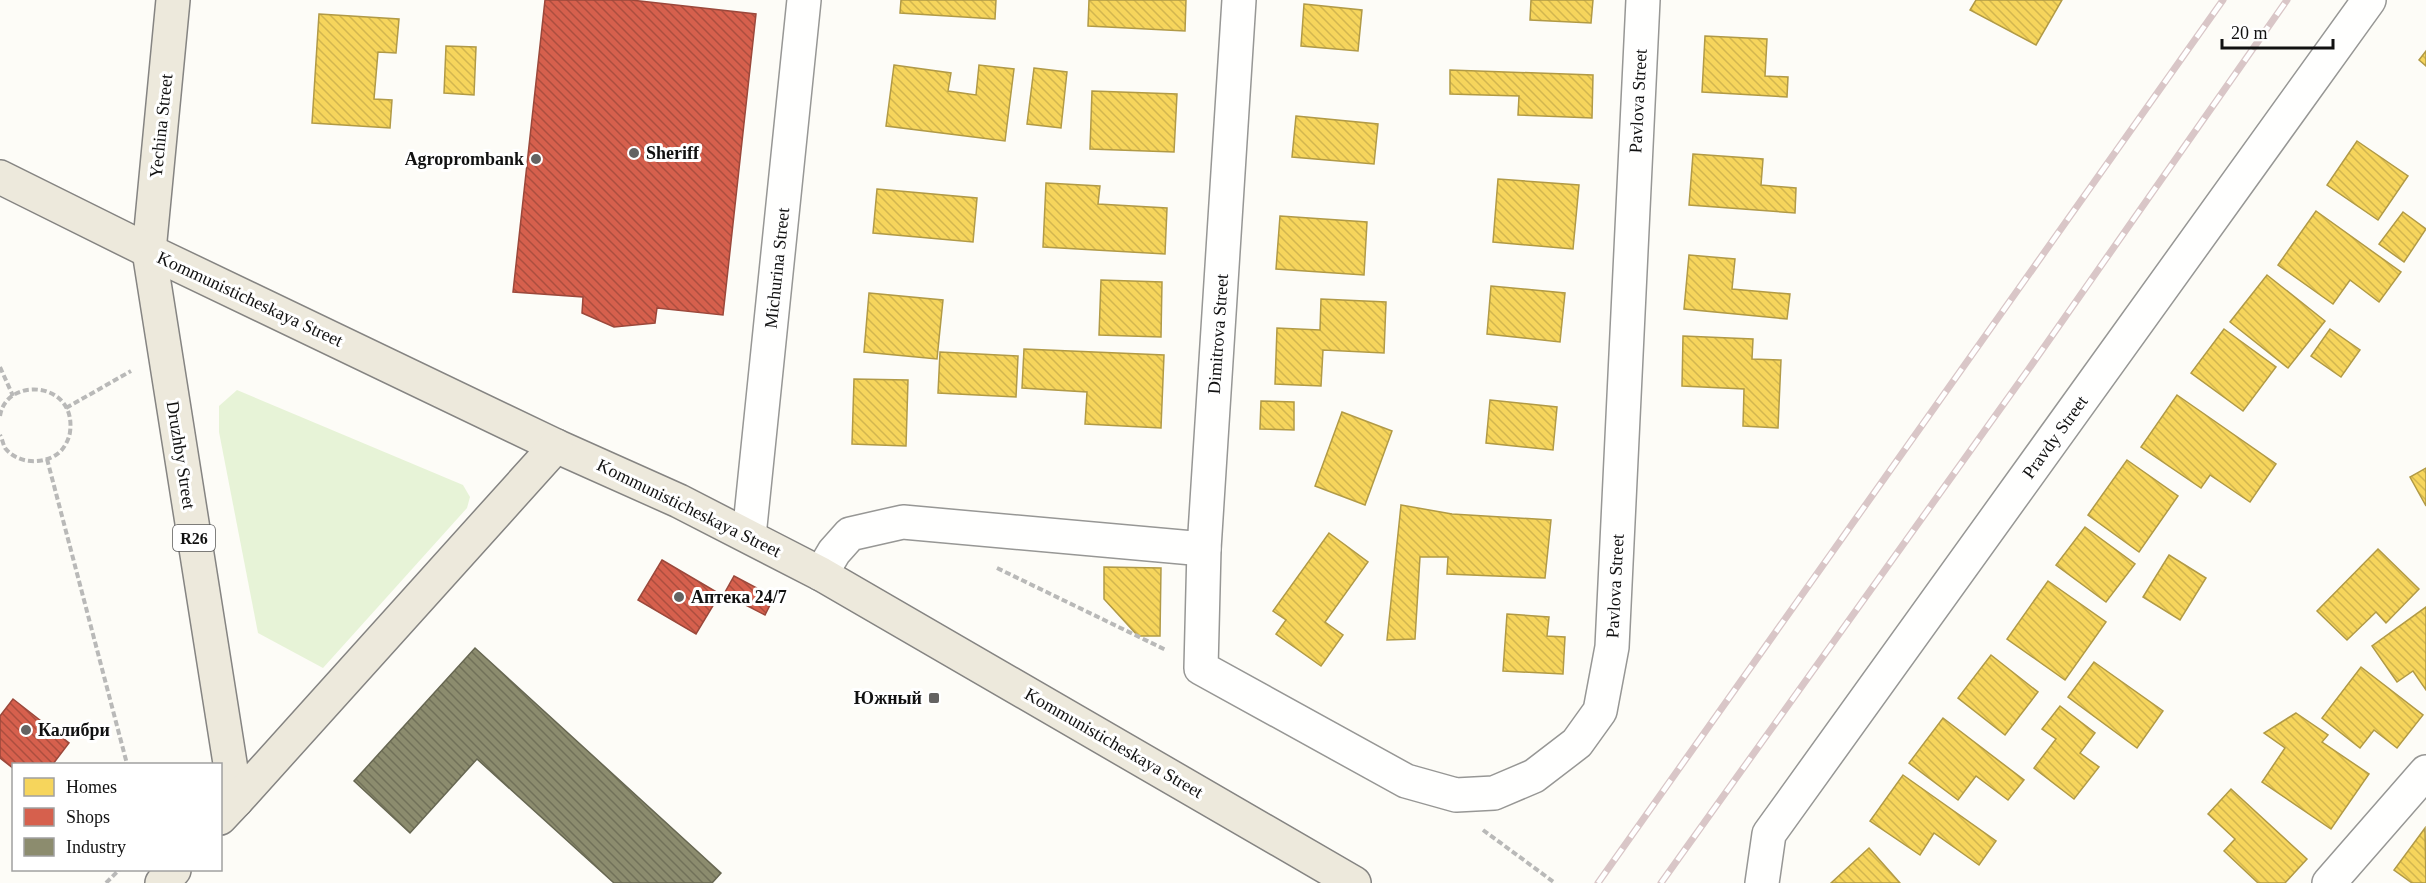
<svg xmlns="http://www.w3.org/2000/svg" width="2426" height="883" font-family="Georgia,serif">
	<defs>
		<pattern id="homes-back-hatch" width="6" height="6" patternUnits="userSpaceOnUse" patternTransform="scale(1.5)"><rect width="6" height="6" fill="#f6d55c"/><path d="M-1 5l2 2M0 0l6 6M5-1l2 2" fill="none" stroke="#d2b64f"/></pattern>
		<pattern id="shops-back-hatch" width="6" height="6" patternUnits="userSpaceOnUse" patternTransform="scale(1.5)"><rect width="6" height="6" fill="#d6604d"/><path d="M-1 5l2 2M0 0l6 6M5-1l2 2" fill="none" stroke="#ac4e3f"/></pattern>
		<pattern id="industry-back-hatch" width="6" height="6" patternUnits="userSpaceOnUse" patternTransform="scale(1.5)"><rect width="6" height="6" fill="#8c8c6e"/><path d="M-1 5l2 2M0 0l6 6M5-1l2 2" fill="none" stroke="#717159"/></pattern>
	</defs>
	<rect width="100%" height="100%" fill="#fdfcf7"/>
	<path fill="#e7f3d7" d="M237,390L463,485L470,497L467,508L323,668L258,633L219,432V406Z"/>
	<g fill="url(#homes-back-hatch)" stroke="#b19a46" stroke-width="1.5">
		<path d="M901,0H996L995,19L900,13Z"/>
		<path d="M1089,0H1186L1185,31L1088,26Z"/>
		<path d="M1531,0H1593L1591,23L1530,20Z"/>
		<path d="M1976,0H2062L2036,45L1970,10Z"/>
		<path d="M1304,4L1362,10L1358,51L1301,46Z"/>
		<path d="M319,14L399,19L396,53L378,52L374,99L392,100L390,128L312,123Z"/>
		<path d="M1705,36L1767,39L1765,76L1788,77L1787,97L1702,92Z"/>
		<path d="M446,46L476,47L474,95L444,93Z"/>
		<path d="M2426,51V66L2419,60Z"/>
		<path d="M894,65L951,73L948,91L976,95L979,65L1014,69L1005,141L886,126Z"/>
		<path d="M1034,68L1067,72L1061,128L1027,124Z"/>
		<path d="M1450,70L1593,75L1592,118L1518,115L1519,96L1450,94Z"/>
		<path d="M1092,91L1177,94L1174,152L1090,149Z"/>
		<path d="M1296,116L1378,124L1374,164L1292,157Z"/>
		<path d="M2357,141L2408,176L2378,220L2327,185Z"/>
		<path d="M1693,154L1763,159L1761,185L1796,188L1795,213L1689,205Z"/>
		<path d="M1498,179L1579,185L1573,249L1493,242Z"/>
		<path d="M1046,183L1100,186L1098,204L1167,208L1165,254L1043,247Z"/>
		<path d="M877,189L977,198L973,242L873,233Z"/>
		<path d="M2316,211L2401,272L2379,302L2350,280L2333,304L2278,265Z"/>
		<path d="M2403,212L2426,229L2404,262L2379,244Z"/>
		<path d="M1280,216L1367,222L1364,275L1276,269Z"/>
		<path d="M1689,255L1735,259L1732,289L1790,294L1787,319L1684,309Z"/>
		<path d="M2267,275L2325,321L2288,368L2230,322Z"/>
		<path d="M1101,280L1162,282L1161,337L1099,335Z"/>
		<path d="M1491,286L1565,293L1560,342L1487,334Z"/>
		<path d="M869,293L943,300L937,359L864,352Z"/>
		<path d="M1321,299L1386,302L1384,353L1323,350L1321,386L1275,384L1277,328L1320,330Z"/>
		<path d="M2224,329L2276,367L2243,411L2191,373Z"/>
		<path d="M2330,329L2360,350L2341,377L2311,356Z"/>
		<path d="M1683,336L1753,339L1752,359L1781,360L1778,428L1743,426L1744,389L1682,386Z"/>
		<path d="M1024,349L1164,355L1161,428L1085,424L1087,392L1022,388Z"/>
		<path d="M940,352L1018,356L1016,397L938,393Z"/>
		<path d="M854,379L908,380L906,446L852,444Z"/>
		<path d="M2177,395L2276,464L2250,502L2210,475L2201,488L2141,447Z"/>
		<path d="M1490,400L1557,407L1553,450L1486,443Z"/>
		<path d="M1261,401L1294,402V430L1260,429Z"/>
		<path d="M1342,412L1392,431L1365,505L1315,486Z"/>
		<path d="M2127,460L2178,496L2139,552L2088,515Z"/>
		<path d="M2426,468V506L2410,477Z"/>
		<path d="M1401,505L1452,514L1551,520L1545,578L1447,574L1448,557H1420L1415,639L1387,640Z"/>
		<path d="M2085,527L2135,564L2106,602L2056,565Z"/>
		<path d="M1329,533L1368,562L1325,622L1343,635L1321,666L1276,634L1286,620L1273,611Z"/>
		<path d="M2378,549L2419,589L2386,623L2376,612L2347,640L2317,611Z"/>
		<path d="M2169,555L2206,578L2180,620L2143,597Z"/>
		<path d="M1104,567L1161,568L1160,636H1138L1104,599Z"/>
		<path d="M2048,581L2106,622L2065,680L2007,639Z"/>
		<path d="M2426,607V690L2413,671L2397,682L2372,646Z"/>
		<path d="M1507,614L1549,617L1547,636L1565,637L1563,674L1503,671Z"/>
		<path d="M1991,655L2038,692L2005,735L1958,698Z"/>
		<path d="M2094,662L2163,711L2137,748L2068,697Z"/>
		<path d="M2361,667L2423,715L2397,748L2374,730L2360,748L2322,718Z"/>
		<path d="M2060,706L2095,733L2080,753L2099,767L2074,799L2034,768L2056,739L2042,729Z"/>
		<path d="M2296,713L2328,735L2322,742L2369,774L2331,829L2262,782L2285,748L2264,733Z"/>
		<path d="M1943,718L2024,780L2008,800L1976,776L1958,800L1909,763Z"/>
		<path d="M1903,775L1996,841L1979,865L1934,833L1920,855L1870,821Z"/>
		<path d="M2231,789L2307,859L2285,883H2258L2224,851L2235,839L2208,814Z"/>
		<path d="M2425,828L2426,883H2412L2394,870Z"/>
		<path d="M1869,848L1900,883H1831Z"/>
	</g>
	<g fill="url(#shops-back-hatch)" stroke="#9b483b" stroke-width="1.5">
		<path d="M545,0H631L756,14L723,315L657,308L655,323L614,327L582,313L583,297L513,292Z"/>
		<path d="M662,560L720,594L696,634L638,600Z"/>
		<path d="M734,576L774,597L765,615L724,594Z"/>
		<path d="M13,699L69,743L53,764H14V769L0,758V716Z"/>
	</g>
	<path fill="url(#industry-back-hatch)" stroke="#676752" stroke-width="1.5" d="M475,648L721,873L712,883H614L477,759L410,833L354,781Z"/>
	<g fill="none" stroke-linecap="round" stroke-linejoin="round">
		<g stroke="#979795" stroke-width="36">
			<g id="minor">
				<path d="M1239,0L1204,549L1201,668L1406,781L1456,795L1494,793L1534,776L1577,743L1600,711L1612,647L1643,0"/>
				<path d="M749,536L804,0"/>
				<path d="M821,574L834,552L850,534L903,522L1204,549"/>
				<path d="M1762,883L1769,834L2369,0"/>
				<path d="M2329,883L2426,772"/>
			</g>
		</g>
		<g stroke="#858482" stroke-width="36">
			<g id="major">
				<path d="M173,0L149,251L236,801L220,818"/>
				<path d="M0,177L149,251L556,446L679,501L821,574L1354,883"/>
				<path d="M236,801L556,446"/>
				<path d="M162,883L174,870"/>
			</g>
		</g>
		<g stroke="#b9b9b8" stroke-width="4" stroke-dasharray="6 3" stroke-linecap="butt">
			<path d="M0,367L13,396"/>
			<path d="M66,408L131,371"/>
			<path d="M0,416C6,376 77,381 70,432C69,440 63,451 56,455C40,465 17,463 5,448C3,444 2,438 0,435"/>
			<path d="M47,459L127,764"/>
			<path d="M997,568L1166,650"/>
			<path d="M1483,830L1555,883"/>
			<path d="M106,883L119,870"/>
		</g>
		<use href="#minor" stroke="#fffffe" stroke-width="33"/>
		<use href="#major" stroke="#ede9dc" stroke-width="33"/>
		<g stroke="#d9c6c7" stroke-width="7">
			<g id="rail">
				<path d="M1598,883L2223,0"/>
				<path d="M1661,883L2028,370L2287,0"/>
			</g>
		</g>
		<use href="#rail" stroke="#fff" stroke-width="4.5" stroke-dasharray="14" stroke-linecap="butt"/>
	</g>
	<g fill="#646362" stroke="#fff" stroke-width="2">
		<circle cx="634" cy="153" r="6"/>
		<circle cx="536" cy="159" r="6"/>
		<circle cx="679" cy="597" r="6"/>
		<rect x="928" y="692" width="12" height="12" rx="3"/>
		<circle cx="26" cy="730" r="6"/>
	</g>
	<g text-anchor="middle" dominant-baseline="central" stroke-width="6" stroke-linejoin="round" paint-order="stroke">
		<rect fill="#fff" stroke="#585858" stroke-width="1.5" x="173" y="525" width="42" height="26" rx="4.5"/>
		<g font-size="16" font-weight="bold" fill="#111">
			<text x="194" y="538">R26</text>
		</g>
		<g font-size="18" fill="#111" stroke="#fff">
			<text transform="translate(1638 101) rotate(-87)">Pavlova Street</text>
			<text transform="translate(161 126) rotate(-84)">Yechina Street</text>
			<text transform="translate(777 268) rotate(-84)">Michurina Street</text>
			<text transform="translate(250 299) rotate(25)">Kommunisticheskaya Street</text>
			<text transform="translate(1218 334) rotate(-86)">Dimitrova Street</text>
			<text transform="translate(2055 437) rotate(-54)">Pravdy Street</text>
			<text transform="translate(181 455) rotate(81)">Druzhby Street</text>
			<text transform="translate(689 508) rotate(26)">Kommunisticheskaya Street</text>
			<text transform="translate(1615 586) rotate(-87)">Pavlova Street</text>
			<text transform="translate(1114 743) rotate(30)">Kommunisticheskaya Street</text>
		</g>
		<g font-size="18" font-weight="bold" fill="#111" stroke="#fff" text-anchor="start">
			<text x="646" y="153">Sheriff</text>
			<text x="524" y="159" text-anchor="end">Agroprombank</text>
			<text x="691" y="597">Аптека 24/7</text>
			<text x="922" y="698" text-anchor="end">Южный</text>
			<text x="38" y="730">Калибри</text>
		</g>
	</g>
	<rect x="12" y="763" width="210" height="108" fill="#ffffff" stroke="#a0a0a0" stroke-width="1.5"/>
	<rect x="24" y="778" width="30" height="18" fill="#f6d55c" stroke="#a0a0a0" stroke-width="1.5"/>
	<text x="66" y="793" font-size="18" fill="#111111">Homes</text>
	<rect x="24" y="808" width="30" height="18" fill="#d6604d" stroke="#a0a0a0" stroke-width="1.5"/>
	<text x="66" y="823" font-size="18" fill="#111111">Shops</text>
	<rect x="24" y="838" width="30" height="18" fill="#8c8c6e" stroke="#a0a0a0" stroke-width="1.5"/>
	<text x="66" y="853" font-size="18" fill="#111111">Industry</text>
	<path d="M2222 39v9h111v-9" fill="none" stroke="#111111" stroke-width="3"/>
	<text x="2231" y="39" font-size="18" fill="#111111" stroke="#ffffff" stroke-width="4.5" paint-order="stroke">20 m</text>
</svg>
